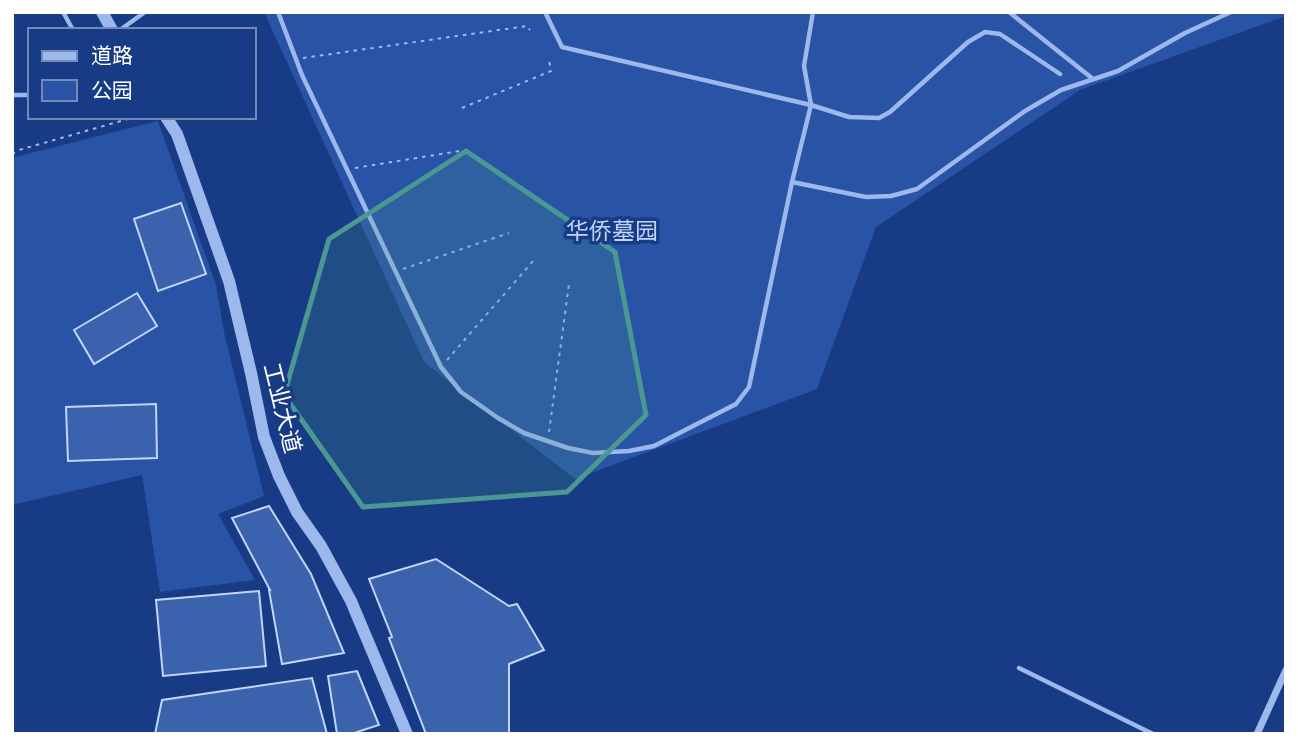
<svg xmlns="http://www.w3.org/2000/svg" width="1298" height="746" font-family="Karla,'Noto Sans SC',sans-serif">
	<rect width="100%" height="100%" fill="#173b85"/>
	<g fill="#2953a4">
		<path d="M264,12H1286V16L1080,90L876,227L817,389L575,479L424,362Z"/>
		<path d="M158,121L216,285L224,332L264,496L218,514L255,580L160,592L142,475L12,505V159L15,157Z"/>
	</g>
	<g fill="#3b62ad" stroke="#c1d5fa" stroke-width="2">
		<path d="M181,203L206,274L158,291L134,219Z"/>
		<path d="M137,293L157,326L94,364L74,330Z"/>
		<path d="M156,404L157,458L68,461L66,407Z"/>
		<path d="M269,506L311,574L344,653L282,664L269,590H270L232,518Z"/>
		<path d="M436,559L509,606L517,604L544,650L509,664V734H426L389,638L392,637L369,579Z"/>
		<path d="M259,591L266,666L163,676L156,600Z"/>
		<path d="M357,671L379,725L351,734H337L328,676Z"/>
		<path d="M312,678L327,734H155L162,700Z"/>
	</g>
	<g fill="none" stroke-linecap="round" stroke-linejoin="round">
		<g stroke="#9cb8ed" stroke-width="2" stroke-dasharray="3.5 5" stroke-linecap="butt">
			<path d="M303,58L527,26L530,30"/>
			<path d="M462,108L551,71L549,60"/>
			<path d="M12,154L19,150L135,117"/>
			<path d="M355,168L472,149"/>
			<path d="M403,269L509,233"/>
			<path d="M447,360L534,260"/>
			<path d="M549,432L569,284"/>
		</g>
		<g stroke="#9cb8ed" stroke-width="4.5">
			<path d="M63,12L73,30"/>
			<path d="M278,12L302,75L441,367L461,392L498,418L524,433L568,448L593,453L629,451L654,446L736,404L749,387L792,182L811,105L804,66L813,12"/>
			<path d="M545,12L562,47L811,105L849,117L879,118L890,112L968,42L985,32L1000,34L1060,74"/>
			<path d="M1009,12L1093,79"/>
			<path d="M120,30L145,12"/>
			<path d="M12,95H30"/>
			<path d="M792,182L866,197L891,196L917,189L1025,111L1061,90L1118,71L1185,33L1231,12"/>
			<path d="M1019,668L1153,734"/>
		</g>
		<path stroke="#9cb8ed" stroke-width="7" d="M1257,734L1286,670"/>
		<g stroke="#9cb8ed" stroke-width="12">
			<path d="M102,12L112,30"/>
			<path d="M166,117L177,134L229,281L251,373L264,437L279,476L297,512L321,546L351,601L407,734"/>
		</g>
	</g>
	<path fill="#4b9892" fill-opacity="0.2" stroke="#4b9892" stroke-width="5" stroke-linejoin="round" d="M466,151L615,252L646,415L567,492L363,507L284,395L329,239Z"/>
	<g text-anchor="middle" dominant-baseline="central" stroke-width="7" stroke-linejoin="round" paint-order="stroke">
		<g font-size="23" fill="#c1d5fa" stroke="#173b85">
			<text x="612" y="231">华侨墓园</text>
		</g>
		<g font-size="23" fill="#fff" stroke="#173b85">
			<text transform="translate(282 408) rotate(76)">工业大道</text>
		</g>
	</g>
	<rect width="1298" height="746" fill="none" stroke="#ffffff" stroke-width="28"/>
	<rect x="28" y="28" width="228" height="91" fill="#173b85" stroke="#7489b6" stroke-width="2"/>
	<rect x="42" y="51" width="35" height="10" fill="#9cb8ed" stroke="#7489b6" stroke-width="2"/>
	<text x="91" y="63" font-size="21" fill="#ffffff">道路</text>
	<rect x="42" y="80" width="35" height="21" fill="#2953a4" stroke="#7489b6" stroke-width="2"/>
	<text x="91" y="98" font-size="21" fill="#ffffff">公园</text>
</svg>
